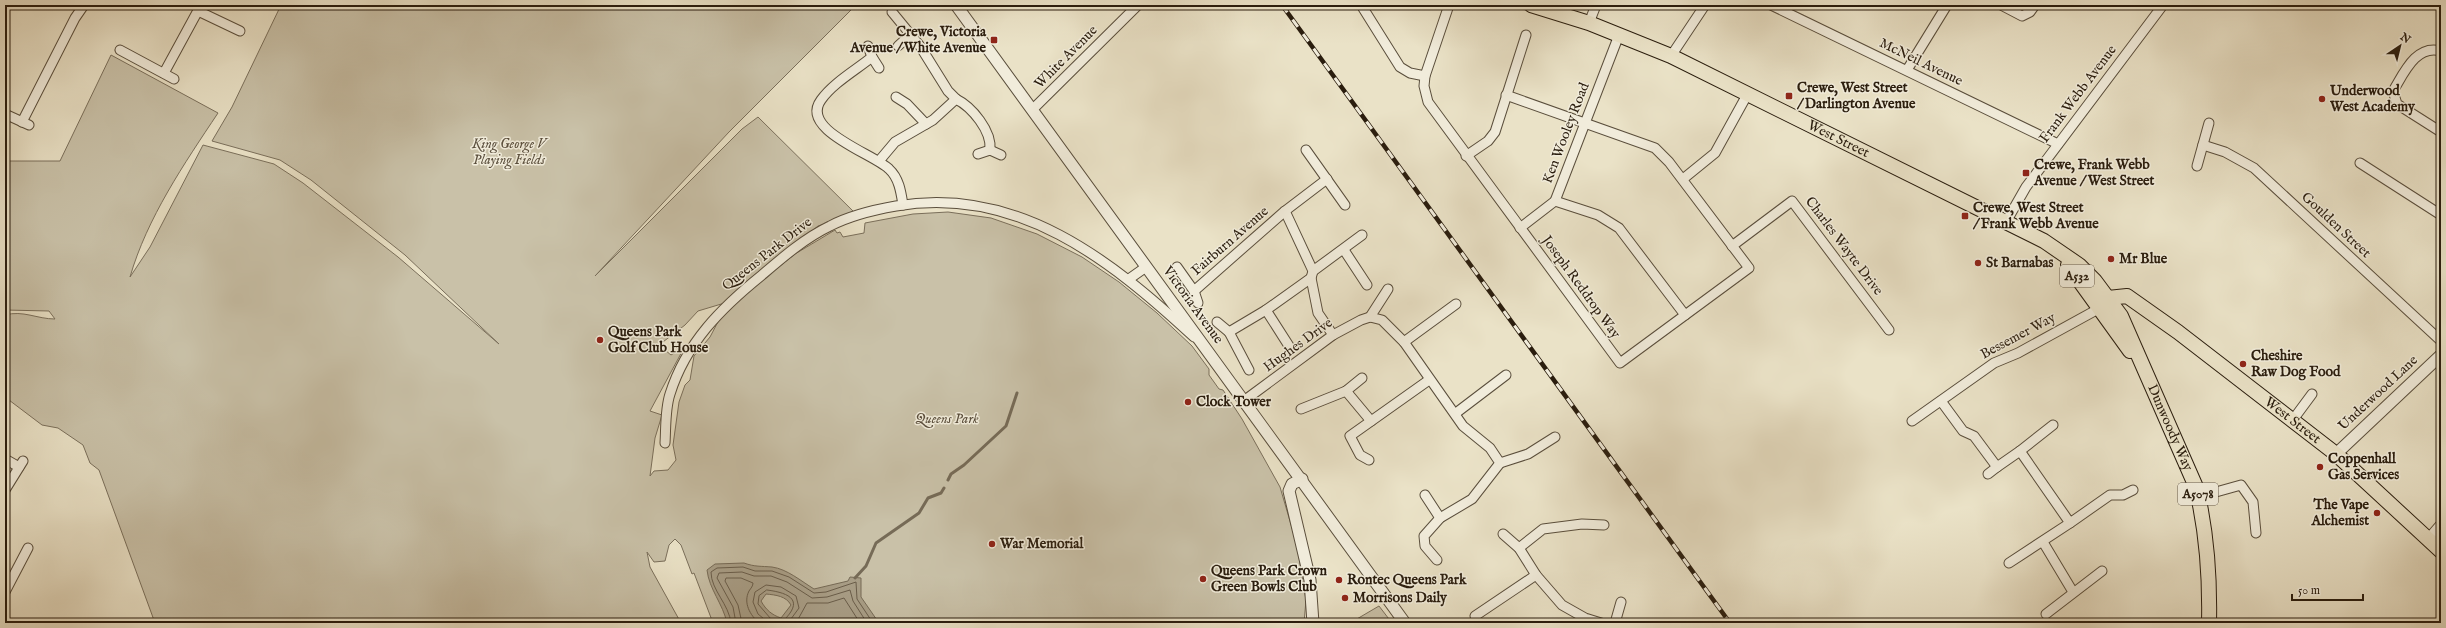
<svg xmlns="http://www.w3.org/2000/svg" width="2446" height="628" font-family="'IM FELL English',serif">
	<rect width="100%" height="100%" fill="#eae2c7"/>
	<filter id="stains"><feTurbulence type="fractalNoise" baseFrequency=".005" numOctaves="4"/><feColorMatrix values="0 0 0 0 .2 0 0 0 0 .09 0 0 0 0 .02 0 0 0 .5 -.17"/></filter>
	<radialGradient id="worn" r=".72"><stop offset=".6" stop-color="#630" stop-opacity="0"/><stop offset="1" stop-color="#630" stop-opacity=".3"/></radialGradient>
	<g fill="#c9c1a8" stroke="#7a6f5b">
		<path d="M281,5H856L729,132L595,276L742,129L758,117L857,215L818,226L728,302L698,311L685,325L659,345L671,355L685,346L650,411L662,415L655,438L650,476L654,471L668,470L676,460L673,445L679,402L685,385L690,380L694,356L710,337L720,318L748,291L795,254L835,230L837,233L840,232L843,237L864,233L865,223L913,214L948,212L991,218L1037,234L1082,257L1119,282L1157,313L1192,346L1209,369V375L1219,389L1223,390L1242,419L1280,487L1297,545L1306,600L1304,623H713L694,573L692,574L681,545L675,539L669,545L665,561L654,562L647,552L650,567L681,623H155L99,470L90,463L83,445L58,428L42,425L5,397V315C23,310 37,319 55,319L49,311L5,310V161H60L111,55L218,113C184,164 147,218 130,277L150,247L203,145L274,164L303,183L398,257L499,344L405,255L311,180L280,160L212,141L232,107Z"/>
		<path d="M1379,606L1392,623H1350Z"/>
	</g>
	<path fill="#a99f88" stroke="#766b57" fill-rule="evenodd" d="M744,563C755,567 761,566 772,567C787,569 801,581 814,589L848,581L850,577L861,578V597L879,623H727C723,604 709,589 707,570L715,564ZM766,594C776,595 786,596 791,605L781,618C772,615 766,610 761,601Z"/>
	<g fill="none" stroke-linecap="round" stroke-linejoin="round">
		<g stroke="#6a5e4b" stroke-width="1">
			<path d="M767,590C791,593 804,601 783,621L771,619L758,604L759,596Z"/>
			<path d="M731,623C729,604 711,590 711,572L717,568L743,567L755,571H772L789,577L814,593L826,592L856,582L857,599L873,623"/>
			<path d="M736,623L733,607L717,578L719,573L742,572L754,576H771L787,582L812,598L827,597L850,590L853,601L867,623"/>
			<path d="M742,623L738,605L725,581L726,578H741L753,583C753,586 751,588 749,591C743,603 750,615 759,623"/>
			<path d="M769,623L758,614L753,602L755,592L766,585L781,587L796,596L799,608L788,623"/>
			<path d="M796,623L807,603H828L844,598L860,623"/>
		</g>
		<g stroke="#766b57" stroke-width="3">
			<path d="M948,480L951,474L964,465L1006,426L1017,393"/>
			<path d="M855,578L866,566L876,543L919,513L928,498L941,493L944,488"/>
		</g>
		<g stroke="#5a4e3c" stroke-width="11">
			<g id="minor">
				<path d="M1449,5L1425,76L1424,86L1428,102L1620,363L1749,268L1669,162L1655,148L1506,95"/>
				<path d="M1771,5L2058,144"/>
				<path d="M2001,5L2022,16L2030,12L2035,5"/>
				<path d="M1363,8L1400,67L1410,73L1425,76"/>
				<path d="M198,11L240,31"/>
				<path d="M892,12L920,46L948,91L956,99"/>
				<path d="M1589,23L1596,5"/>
				<path d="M868,46L872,57L879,68"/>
				<path d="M898,46L910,35"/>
				<path d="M120,50L174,79"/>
				<path d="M2441,51C2416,44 2404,73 2393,91L2397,104L2441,132"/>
				<path d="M1671,56L1705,5"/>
				<path d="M872,57C856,70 833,83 821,100C799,130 874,154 889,169C899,178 901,192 903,205"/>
				<path d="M1907,70L1947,5"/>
				<path d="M164,73L201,5"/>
				<path d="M896,97L907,104L926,124"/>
				<path d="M1032,110L1137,6"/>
				<path d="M5,114L29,125"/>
				<path d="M22,122L75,18L84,5"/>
				<path d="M2203,145L2225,152L2254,168L2441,341"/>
				<path d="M1306,150L1345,205"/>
				<path d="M978,154L990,150L1001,155"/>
				<path d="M1466,156L1488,141L1495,132L1526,35"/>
				<path d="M879,161L895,142L933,120L956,99C972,107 992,131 990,150"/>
				<path d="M2360,163L2441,215"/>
				<path d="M2197,166L2209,123"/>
				<path d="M1683,179L1715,153L1747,95"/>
				<path d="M1555,201L1598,215L1619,228L1685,315"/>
				<path d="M1285,211L1313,271L1311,278L1318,313L1333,335"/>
				<path d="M2006,222L2026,187L2163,5"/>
				<path d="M1520,228L1555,201L1619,35"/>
				<path d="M1732,246L1792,201L1889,330"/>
				<path d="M1344,250L1367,285"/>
				<path d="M1177,267L1194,291L1285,211L1327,179"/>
				<path d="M1313,271L1362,235"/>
				<path d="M1129,279L1146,267"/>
				<path d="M1194,291L1198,303"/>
				<path d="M1370,317L1388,289"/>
				<path d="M1217,322L1229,332"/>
				<path d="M1404,342L1456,304"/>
				<path d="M1289,346L1266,310L1311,278"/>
				<path d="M1249,370L1229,332L1266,310"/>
				<path d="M1346,391L1371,421"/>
				<path d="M1245,400L1333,335L1361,320L1370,317L1382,320L1404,342L1463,426L1490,448L1500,463L1472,499L1440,518L1424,536L1425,546L1437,560"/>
				<path d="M1941,401L1963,431L1974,436L1997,467L2020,451L2070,523L2110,495H2123L2133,490"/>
				<path d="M1301,409L1346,391L1362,378"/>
				<path d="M1456,413L1506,375"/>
				<path d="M1912,421L1994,363L2018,353L2100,308"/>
				<path d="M2292,421L2312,394"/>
				<path d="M665,443C666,428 665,409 670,394C686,343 721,308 762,275C783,257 805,238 830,226C851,215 873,210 896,206C1017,185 1111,260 1194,337"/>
				<path d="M2020,451L2053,425"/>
				<path d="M5,459L19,467"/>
				<path d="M1369,460L1360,455L1350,436L1429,380"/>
				<path d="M1500,463L1528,454L1555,437"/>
				<path d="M1988,474L1997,467"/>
				<path d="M5,490L23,461"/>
				<path d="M1425,495L1440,518"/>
				<path d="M2198,497L2241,485L2253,502L2256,533"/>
				<path d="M1503,534L1519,548L1536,575L1562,605L1585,618L1601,623"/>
				<path d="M2428,539L2441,524"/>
				<path d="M2043,542L2073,592"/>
				<path d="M1519,548L1543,529L1582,524L1604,525"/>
				<path d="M2009,563L2070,523"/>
				<path d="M5,592L28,548"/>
				<path d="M2046,614L2102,571"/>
				<path d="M1475,616L1536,575"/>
				<path d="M1615,623L1621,602"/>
			</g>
		</g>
		<g stroke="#5a4e3c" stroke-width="13">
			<g id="tertiary">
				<path d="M956,5C1106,211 1257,416 1405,623"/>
				<path d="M2336,454L2441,355"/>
				<path d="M1302,479L1292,484L1289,491L1310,580L1313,623"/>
			</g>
		</g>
		<g stroke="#2a1d0e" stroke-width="16">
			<g id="primary">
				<path id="s1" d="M1531,5L1589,23L1671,56L2044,241L2079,265L2095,281L2121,316L2196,487C2207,532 2210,577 2209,623"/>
				<path d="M2068,265L2130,351"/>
				<path id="s2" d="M2100,308L2108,298L2127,296L2178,332L2336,454L2441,551"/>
			</g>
		</g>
		<use href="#minor" stroke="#f1ecdb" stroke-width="9"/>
		<use href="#tertiary" stroke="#f1ecdb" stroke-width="11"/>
		<use href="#primary" stroke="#eae2c7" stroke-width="14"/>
		<g stroke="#2a1d0e" stroke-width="4.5">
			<path id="rail" d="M1282,5L1730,623"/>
		</g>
		<use href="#rail" stroke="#f1ecdb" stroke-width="3" stroke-dasharray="9" stroke-linecap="butt"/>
	</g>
	<g fill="#8f2418" stroke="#f1ecdb" stroke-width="1.5">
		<rect x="990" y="36" width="8" height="8" rx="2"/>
		<rect x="1785" y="92" width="8" height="8" rx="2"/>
		<circle cx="2322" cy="99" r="4"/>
		<rect x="2022" y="169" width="8" height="8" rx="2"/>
		<rect x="1961" y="212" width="8" height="8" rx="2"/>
		<circle cx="2111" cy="259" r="4"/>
		<circle cx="1978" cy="263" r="4"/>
		<circle cx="600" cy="340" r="4"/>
		<circle cx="2243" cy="364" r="4"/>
		<circle cx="1188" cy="402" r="4"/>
		<circle cx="2320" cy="467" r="4"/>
		<circle cx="2377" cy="513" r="4"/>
		<circle cx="992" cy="544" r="4"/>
		<circle cx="1203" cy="579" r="4"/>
		<circle cx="1339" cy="580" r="4"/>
		<circle cx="1345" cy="598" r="4"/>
	</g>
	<g text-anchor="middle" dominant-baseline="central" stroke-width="3" stroke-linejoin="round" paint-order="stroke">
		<g fill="#f1ecdb" stroke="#665b4c" stroke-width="1">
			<rect x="2060" y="265" width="34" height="22" rx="3"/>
			<rect x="2178" y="483" width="40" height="22" rx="3"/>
		</g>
		<g font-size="13" font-weight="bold" fill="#2a1d0e">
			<text x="2077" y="276">A532</text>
			<text x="2198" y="494">A5078</text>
		</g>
		<g font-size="14" font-weight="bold" fill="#2a1d0e" stroke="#f1ecdb" text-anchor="start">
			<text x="986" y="32" text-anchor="end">Crewe, Victoria<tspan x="986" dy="16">Avenue / White Avenue</tspan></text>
			<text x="1797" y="88">Crewe, West Street<tspan x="1797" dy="16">/ Darlington Avenue</tspan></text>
			<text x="2330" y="91">Underwood<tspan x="2330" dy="16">West Academy</tspan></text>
			<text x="2034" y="165">Crewe, Frank Webb<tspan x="2034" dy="16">Avenue / West Street</tspan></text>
			<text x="1973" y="208">Crewe, West Street<tspan x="1973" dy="16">/ Frank Webb Avenue</tspan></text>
			<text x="2119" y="259">Mr Blue</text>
			<text x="1986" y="263">St Barnabas</text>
			<text x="608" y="332">Queens Park<tspan x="608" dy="16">Golf Club House</tspan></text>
			<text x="2251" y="356">Cheshire<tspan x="2251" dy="16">Raw Dog Food</tspan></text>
			<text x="1196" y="402">Clock Tower</text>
			<text x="2328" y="459">Coppenhall<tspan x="2328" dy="16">Gas Services</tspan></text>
			<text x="2369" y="505" text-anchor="end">The Vape<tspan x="2369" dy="16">Alchemist</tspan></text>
			<text x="1000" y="544">War Memorial</text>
			<text x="1211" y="571">Queens Park Crown<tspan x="1211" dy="16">Green Bowls Club</tspan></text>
			<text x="1347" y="580">Rontec Queens Park</text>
			<text x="1353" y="598">Morrisons Daily</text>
		</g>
		<g font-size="14" fill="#2a1d0e" stroke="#f1ecdb">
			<text transform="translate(1066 57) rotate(-45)">White Avenue</text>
			<text transform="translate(1921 62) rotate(26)">McNeil Avenue</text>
			<text transform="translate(2078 94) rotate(-53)">Frank Webb Avenue</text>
			<text transform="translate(1566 133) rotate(-69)">Ken Wooley Road</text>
			<text stroke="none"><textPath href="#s1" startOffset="336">West Street</textPath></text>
			<text transform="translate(2336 225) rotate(43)">Goulden Street</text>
			<text transform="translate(1230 241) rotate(-41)">Fairburn Avenue</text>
			<text transform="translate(1844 246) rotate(53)">Charles Wayte Drive</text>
			<text transform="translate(767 254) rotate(-38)">Queens Park Drive</text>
			<text transform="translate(1581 287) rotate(54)">Joseph Reddrop Way</text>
			<text transform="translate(1193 305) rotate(54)">Victoria Avenue</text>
			<text transform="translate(2018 336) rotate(-28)">Bessemer Way</text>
			<text transform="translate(1298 345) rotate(-36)">Hughes Drive</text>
			<text transform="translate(2378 393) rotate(-43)">Underwood Lane</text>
			<text stroke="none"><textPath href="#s2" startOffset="239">West Street</textPath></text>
			<text stroke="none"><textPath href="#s1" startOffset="796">Dunwoody Way</textPath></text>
		</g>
		<g font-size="14" font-style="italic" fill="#5a4e3c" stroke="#f1ecdb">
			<text x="509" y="144">King George V<tspan x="509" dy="16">Playing Fields</tspan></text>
			<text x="947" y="419">Queens Park</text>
		</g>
	</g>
	<rect width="2446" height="628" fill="none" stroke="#eae2c7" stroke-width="20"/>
	<rect x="6" y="6" width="2434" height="616" fill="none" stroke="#2a1d0e" stroke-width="2"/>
	<rect x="10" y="10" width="2426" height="608" fill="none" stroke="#2a1d0e"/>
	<g transform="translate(2400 46) rotate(35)" stroke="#f1ecdb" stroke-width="3" paint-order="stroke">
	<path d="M0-3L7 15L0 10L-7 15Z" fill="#2a1d0e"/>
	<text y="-6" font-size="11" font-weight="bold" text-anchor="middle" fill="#2a1d0e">N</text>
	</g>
	<path d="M2292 594v6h71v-6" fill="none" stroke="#2a1d0e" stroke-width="2"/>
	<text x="2298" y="594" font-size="12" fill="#2a1d0e" stroke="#f1ecdb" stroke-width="3" paint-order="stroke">50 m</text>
	<rect width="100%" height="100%" filter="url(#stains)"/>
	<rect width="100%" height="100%" fill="url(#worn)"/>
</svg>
